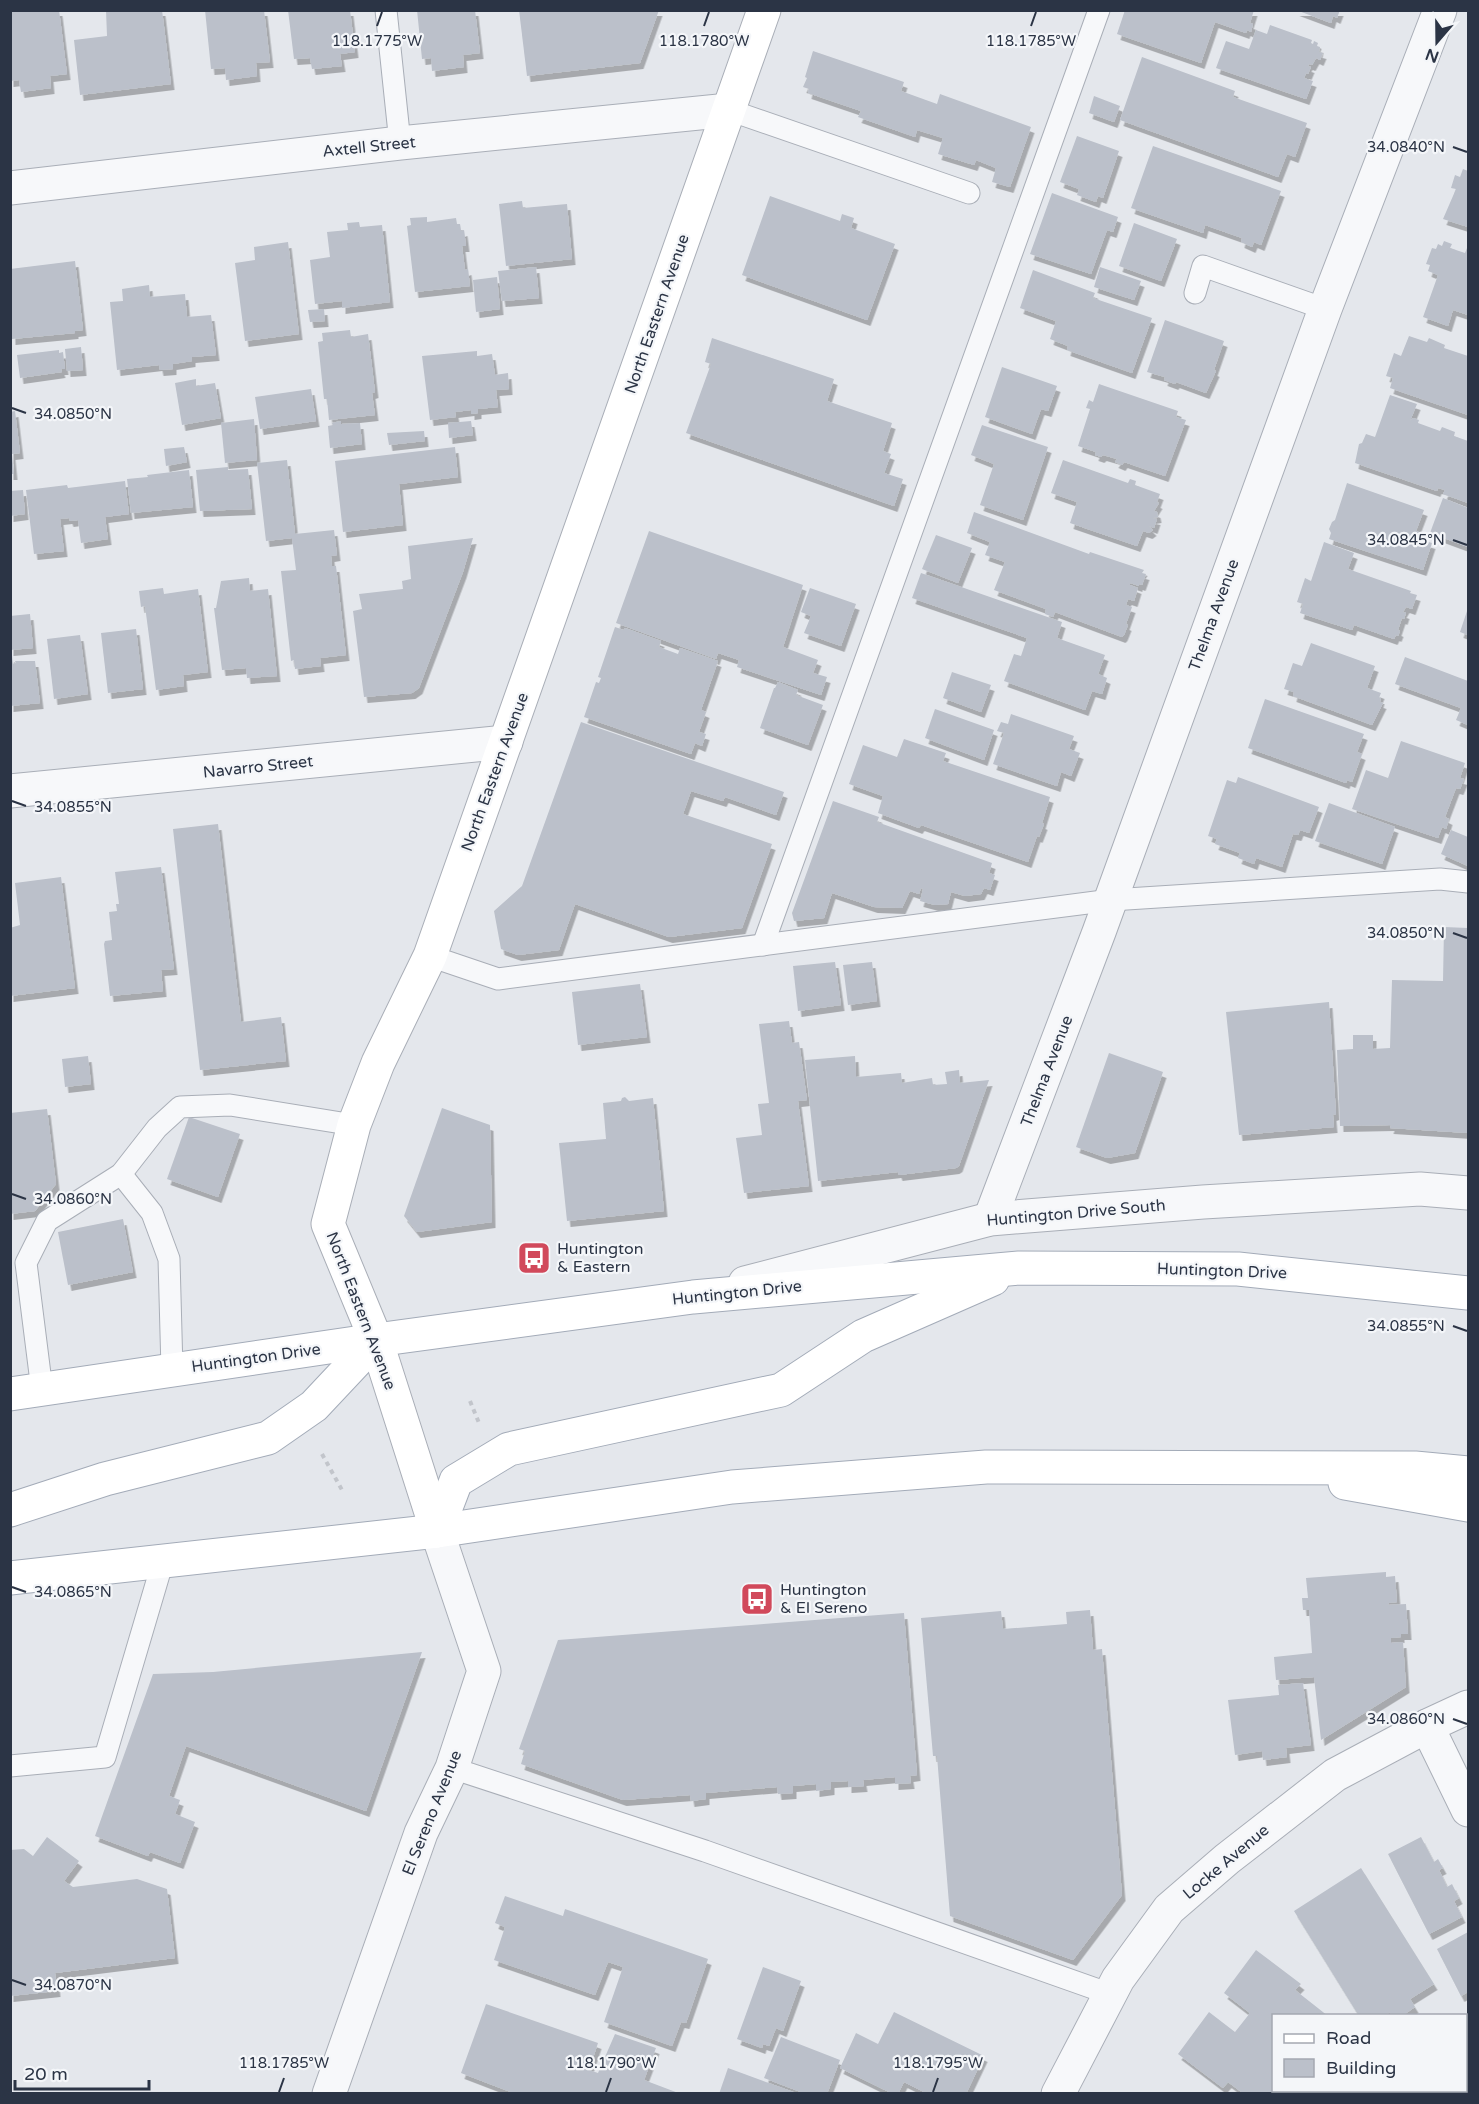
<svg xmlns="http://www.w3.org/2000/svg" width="1479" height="2104" font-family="'Varela Round',sans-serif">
	<defs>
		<filter id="shadow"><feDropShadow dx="3.5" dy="6" stdDeviation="0" flood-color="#0004"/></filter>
	</defs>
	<rect width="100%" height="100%" fill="#e4e7ec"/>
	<g fill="#bbc0ca" filter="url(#shadow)">
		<path d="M10,10H59L67,74L50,76L51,88L21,92L19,80L10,81Z"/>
		<path d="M106,10H162L171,84L80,95L74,40L107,36Z"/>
		<path d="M205,10H264L270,62L256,63L257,76L226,80L225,68L211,69Z"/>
		<path d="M288,10H350L355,52L340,54L342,66L312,69L310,58L294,59Z"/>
		<path d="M417,10H475L480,53L463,55L464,67L432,71L431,58L422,59Z"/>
		<path d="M519,10H659L640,63L527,76Z"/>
		<path d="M1125,10H1254L1250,23L1253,24L1251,32L1247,30L1246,33L1215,22L1201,63L1117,34Z"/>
		<path d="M1296,10H1340L1337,18L1333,16L1331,23Z"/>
		<path d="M1270,25L1312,40L1311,43L1313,44L1314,41L1318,43L1317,46L1320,47L1319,52L1323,53L1320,60L1316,58L1312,65L1309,64L1308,66L1311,67L1308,74L1306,73L1304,78L1313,81L1306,99L1216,68L1226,41L1249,49L1256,30L1267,34Z"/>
		<path d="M813,51L904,82L901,91L937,104L940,94L1031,127L1010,187L992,182L996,168L976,160L974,165L938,154L943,138L917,130L915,137L858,117L861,111L808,93L809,89L803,87L807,78L805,77Z"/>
		<path d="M1142,57L1235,91L1233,97L1307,123L1295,157L1287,154L1278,177L1120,120Z"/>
		<path d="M1094,96L1120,106L1114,122L1089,113Z"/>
		<path d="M1077,136L1119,151L1103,198L1098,196L1096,202L1077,195L1079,189L1060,182Z"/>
		<path d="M1153,146L1281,191L1261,245L1254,242L1252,247L1241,242L1242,238L1205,225L1203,233L1131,208Z"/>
		<path d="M1463,169L1468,171V227L1443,219L1456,189L1451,188L1455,175L1460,177Z"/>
		<path d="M1052,193L1118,217L1113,232L1107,230L1091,274L1030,254Z"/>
		<path d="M770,196L840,221L842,214L854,218L851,228L895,244L867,320L742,275Z"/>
		<path d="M522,201L523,208L567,204L572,259L506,266L499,204Z"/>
		<path d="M427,217V222L456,218L457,224H460L461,231L464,230L466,246H462L465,270L468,269L470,286L415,292L407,226L411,225L410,218Z"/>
		<path d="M359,222L360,227L382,225L390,302L342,308V301L315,304L310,260L330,257L327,232L348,230L347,223Z"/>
		<path d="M1134,223L1177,239L1161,281L1119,266Z"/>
		<path d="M1444,241L1452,244L1450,248L1465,253L1467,248L1468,249V315L1453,310L1448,326L1423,317L1438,275L1428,271L1430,265L1426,264L1432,248L1436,249L1438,244L1442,246Z"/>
		<path d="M288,242L299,334L245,341L235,263L255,260L254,247Z"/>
		<path d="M75,261L83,330L75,331V333L12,339L10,269Z"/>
		<path d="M536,267L539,298L502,301L498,271Z"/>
		<path d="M1100,267L1141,281L1134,300L1094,287Z"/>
		<path d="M1033,270L1095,293L1093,298L1152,318L1132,373L1067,350L1068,346L1050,339L1056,321L1020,308Z"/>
		<path d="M497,277L500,309L476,312L473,280Z"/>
		<path d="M149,285L150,297L185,294L187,317L211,315L216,355L192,357V361L173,364V369L160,370L159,365L117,370L110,302L123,301L122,289Z"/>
		<path d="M324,309L325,321L310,322L308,310Z"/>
		<path d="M1165,320L1224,341L1214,370L1216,371L1206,393L1176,382L1175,384L1164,380L1165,377L1147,372Z"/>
		<path d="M350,330L351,337L368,334L375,392L372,393L375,415L329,420L327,399H324L318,342L323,341L322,333Z"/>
		<path d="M1409,336L1427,342L1429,338L1445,345L1444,348L1468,356V415L1390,388L1393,378L1386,376L1394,353L1401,356Z"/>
		<path d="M712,338L834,379L827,401L892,423L883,451L891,454L884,473L903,479L894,506L686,433L711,364L705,362Z"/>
		<path d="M81,347L83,370L67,371L65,349Z"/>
		<path d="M59,350V353L63,352L65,369H61L62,372L20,378L17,355Z"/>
		<path d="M477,351V356L492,354L495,375L508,373L509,389L496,390L498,407L478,409V413L471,414V410L455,412L456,417L430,420L422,356Z"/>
		<path d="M1002,367L1057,386L1048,411L1041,409L1032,434L985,417Z"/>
		<path d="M196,379V386L215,383L221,418L182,425L175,383Z"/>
		<path d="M1099,384L1178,411L1176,417L1186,420L1165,476L1124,462L1122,465L1115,462L1117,459L1103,455L1101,457L1095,455L1096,452L1078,446L1090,409L1086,408L1089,400L1093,402Z"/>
		<path d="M311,389L316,421L260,429L255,397Z"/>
		<path d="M1390,395L1417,404L1410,421L1413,418L1419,420L1418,423L1440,431L1442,427L1455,432L1454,436L1468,441V503L1443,494L1445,490L1438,488L1437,491L1355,463L1359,444L1362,443L1366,434L1375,437Z"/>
		<path d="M15,411L20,453L12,454L14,474H10V412Z"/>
		<path d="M254,419L257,460L225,463L221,423Z"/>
		<path d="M341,421V424L360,423L362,444L330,448L328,426L333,425L332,423Z"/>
		<path d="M471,421L473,435L449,438L448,423Z"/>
		<path d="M982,425L1048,447L1023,520L980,505L994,464L971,455Z"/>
		<path d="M424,431L425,441L389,445L387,433Z"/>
		<path d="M184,447L187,462L166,466L164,449Z"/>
		<path d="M455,447L458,477L399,484L403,525L343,532L335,461Z"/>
		<path d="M287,460L295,534L334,530L337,555L331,556L332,566H336L346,655L320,658L321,666L295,669L294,660L291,661L281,571L296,570L292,538L266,541L257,463Z"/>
		<path d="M1063,460L1128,483L1130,479L1136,481L1135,485L1160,494L1157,502L1159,503L1154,511L1157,512L1158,517L1152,518L1157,519L1154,528L1149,526L1153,530L1149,533L1143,531L1137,546L1070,523L1077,502L1051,493Z"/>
		<path d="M228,467V470L248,469L252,509L200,511L196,470Z"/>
		<path d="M189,470L193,507L131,513L127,479L148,477L147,475Z"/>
		<path d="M125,481L129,514L105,517L108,539L81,543L78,520L70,521L69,518L60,519L64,551L34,554L26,490L67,485L68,488Z"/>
		<path d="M1347,483L1424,510L1416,531L1421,533L1418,539L1432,543L1423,570L1329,539L1331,533L1329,529L1332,522L1335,520Z"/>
		<path d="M23,490L25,514L10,516V491Z"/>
		<path d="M1443,498L1468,508V547L1430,533Z"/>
		<path d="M974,512L1089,554L1090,552L1144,570L1142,573L1146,574L1142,585L1139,584V586L1130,583V585L1138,588L1134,601L1128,599L1126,605L1132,607L1126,624L1128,625L1124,635L1122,637L1055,612L1053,617L1045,614L1046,609L994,590L1005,562L985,555L990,542L967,533Z"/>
		<path d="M649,531L803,585L783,647L818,660L813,673L827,677L821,695L737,667L739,660L718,653L716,659L616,623Z"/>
		<path d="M936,535L972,548L958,583L922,569Z"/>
		<path d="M473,538L463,572L419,688L412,693L364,697L353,611L362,609L359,594L403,589L402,581L411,579L408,546Z"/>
		<path d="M1324,542L1354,553L1348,569L1411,591L1410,593L1417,595L1412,609L1406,607L1403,612L1406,613L1404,619L1402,618L1398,630L1400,631L1398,636L1396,635L1394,639L1354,625L1352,630L1300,613L1303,604L1297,602L1305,578L1311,581Z"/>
		<path d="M921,573L1062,622L1057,638L1105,655L1098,674L1107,678L1102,694L1092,691L1085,710L1004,681L1014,654L1021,656L1027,638L912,598Z"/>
		<path d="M249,578L250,591L268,589L277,676L247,678L246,668L222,670L214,608H216L221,581Z"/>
		<path d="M163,588L164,594L198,589L208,672L183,675L184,686L156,690L145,606L141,607L139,591Z"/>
		<path d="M810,588L856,604L841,646L804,633L811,616L801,612Z"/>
		<path d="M1468,608V635L1460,632Z"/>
		<path d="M30,614L33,648L10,650V616Z"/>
		<path d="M615,627L624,630L625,628L661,641L659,647L678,654L680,648L718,661L701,710L706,712L699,732L706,734L702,746L695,743L691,754L584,717L596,682L599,683L601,678L598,677Z"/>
		<path d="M136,629L143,689L108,693L101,633Z"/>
		<path d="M80,635L88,694L54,699L47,639Z"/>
		<path d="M1311,643L1375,666L1367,688L1381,693L1379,698H1381L1380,702L1383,703L1372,725L1293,696L1294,692L1284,689L1293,663L1302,666Z"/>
		<path d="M12,656L13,664L16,663L15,661H35L40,703L10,706V657Z"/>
		<path d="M1405,657L1468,681V725L1456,720L1461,708L1395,684Z"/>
		<path d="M952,672L991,685L981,712L943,698Z"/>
		<path d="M778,682L798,690L796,695L823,705L808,745L760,728L774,688H775Z"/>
		<path d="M1265,699L1364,734L1357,752L1362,754L1352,782L1347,780L1346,783L1248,748Z"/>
		<path d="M935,709L994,730L984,760L925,738Z"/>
		<path d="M1011,714L1074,736L1069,749L1080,753L1071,776L1061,772L1057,786L993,764L1004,733L997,731L1001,722L1008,724Z"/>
		<path d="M581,722L784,792L776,815L725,797L723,801L691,791L683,814L772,844L742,928L669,937L575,904L559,950L518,955L501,949L494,911L522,886Z"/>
		<path d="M904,739L946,753L943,761L1050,797L1042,823L1044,824L1039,837L1037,836L1028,862L921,825L919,828L878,813L883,796L849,784L863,745L897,757Z"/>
		<path d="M1401,741L1465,763L1460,778L1464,779L1460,789L1456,788L1445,817L1449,819L1446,829L1442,827L1438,838L1352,809L1366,770L1388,778Z"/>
		<path d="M1238,777L1319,807L1309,833L1300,830L1298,835L1293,834L1282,867L1256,858L1254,864L1238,858L1240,853L1215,844L1217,839L1208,836L1227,780L1236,783Z"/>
		<path d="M833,801L879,817L877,822L992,863L989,873L995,875L990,890L984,888L981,894L965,896L951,892L948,904L935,905L920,901L923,889L921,888L919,894L910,891L902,908L874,907L832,893L824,918L794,921L792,913Z"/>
		<path d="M1329,803L1395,827L1382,864L1315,841Z"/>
		<path d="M218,824L241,1022L281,1017L286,1061L200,1070L173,829Z"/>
		<path d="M1451,830L1468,837V866L1441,854Z"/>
		<path d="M161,867L174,969L161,970L163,991L110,996L104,944L105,941L112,940L109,912L117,911L116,904H119L115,872Z"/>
		<path d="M61,877L75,988L10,996V928L20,925L15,883Z"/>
		<path d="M1444,927L1468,928V1133L1390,1128L1391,1125L1340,1126L1337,1050L1353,1049V1035H1373V1049L1390,1048L1392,980L1443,981Z"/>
		<path d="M835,962L841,1005L798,1011L793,966Z"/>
		<path d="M872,962L877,1001L848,1005L843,965Z"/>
		<path d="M640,984L647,1037L578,1045L572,992Z"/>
		<path d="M1329,1002L1336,1114L1333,1115L1334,1127L1239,1135L1226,1012Z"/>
		<path d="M789,1021L792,1043L799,1042L807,1100L798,1101L809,1186L744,1193L736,1138L762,1135L758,1104L769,1103L759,1024Z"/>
		<path d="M1109,1053L1163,1072L1135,1153L1107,1158L1076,1147Z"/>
		<path d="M88,1056L91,1084L65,1087L62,1059Z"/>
		<path d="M855,1056L856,1077L901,1073L902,1083L932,1078L933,1085L947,1084L945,1072L959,1070L960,1083L989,1080L959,1166L956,1168L899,1175L898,1172L818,1181L805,1060Z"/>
		<path d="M625,1097L629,1101L653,1098L664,1211L567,1221L559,1143L606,1139L603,1103L621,1101L622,1098Z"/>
		<path d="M442,1108L490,1125L492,1222L417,1232L404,1216Z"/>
		<path d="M47,1109L56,1184L35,1211L10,1214V1113Z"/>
		<path d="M189,1117L240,1134L218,1197L167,1179Z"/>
		<path d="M123,1219L133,1272L68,1285L58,1232Z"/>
		<path d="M1386,1572V1577L1395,1576L1397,1602L1389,1603L1388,1605L1406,1604L1408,1634H1401V1637L1391,1638V1643L1403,1642L1406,1687L1321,1740L1314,1677L1276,1680L1274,1657L1312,1653L1309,1610H1303L1302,1598H1308L1306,1578Z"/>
		<path d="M1090,1610L1093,1650L1102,1649L1122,1895L1073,1960L950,1916L937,1756H933L921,1618L1001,1611L1003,1629L1067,1624L1066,1612Z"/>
		<path d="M904,1613L917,1775L910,1776L911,1783L895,1784V1777L863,1780L864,1786L848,1787V1781L831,1782V1789L816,1791V1784L793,1786V1793L778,1794L777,1787L706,1793V1799L691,1801L690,1795L623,1800L521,1764L525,1751L519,1749L558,1640Z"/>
		<path d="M422,1652L366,1811L186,1746L169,1796L180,1800L175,1814L195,1822L180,1863L150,1852L148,1856L95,1836L153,1674L213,1672Z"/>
		<path d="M1303,1683L1311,1745L1286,1748L1287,1757L1263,1760L1262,1751L1235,1755L1228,1700L1279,1695L1278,1685Z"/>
		<path d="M47,1837L79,1861L64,1881L73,1887L137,1879L167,1889L175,1958L55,1973L57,1991L10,1996V1850L24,1849L33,1856Z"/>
		<path d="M1421,1837L1434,1862L1438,1859L1443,1868L1439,1870L1447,1887L1452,1884L1459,1898L1454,1901L1462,1917L1429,1934L1388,1854Z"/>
		<path d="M1361,1868L1434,1984L1410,1999L1415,2007L1402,2016H1392L1390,2012L1384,2016H1359L1294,1911Z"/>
		<path d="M505,1896L563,1916L565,1909L708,1959L686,2023L681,2022L672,2046L604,2022L623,1967L608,1962L595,1995L494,1960L505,1927L495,1923Z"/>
		<path d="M1468,1932V1992L1461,1996L1437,1949Z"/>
		<path d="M1256,1950L1301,1984L1295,1990L1328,2016H1274L1272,2083L1274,2091H1282V2094H1244L1228,2082L1223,2088L1178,2054L1209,2012L1235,2032L1250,2013L1224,1993Z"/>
		<path d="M763,1967L801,1981L783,2031L776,2028L769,2046L763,2044L762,2048L737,2039Z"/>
		<path d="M486,2004L598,2043L589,2070L598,2073L615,2034L656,2048L644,2080L681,2094H516L461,2073Z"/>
		<path d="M894,2012L984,2056L966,2094H928L904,2082L898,2094H893L840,2068L856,2033L878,2044Z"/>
		<path d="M1468,2018V2056L1466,2050V2020Z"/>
		<path d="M781,2037L840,2060L827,2094H806L764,2078Z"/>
		<path d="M728,2068L796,2093V2094H719Z"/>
		<path d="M1332,2091H1372L1369,2094H1335Z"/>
		<path d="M1445,2091H1463L1465,2094H1441Z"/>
	</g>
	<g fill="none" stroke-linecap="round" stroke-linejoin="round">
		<g stroke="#a9aeb7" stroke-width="23">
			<g id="service">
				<path d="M386,10L400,143"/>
				<path d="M729,110L969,193"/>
				<path d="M1195,293L1203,266L1325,309"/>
				<path d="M763,945L1099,10"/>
				<path d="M430,956L498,979L1111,900L1440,879L1468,882"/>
				<path d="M121,1174L152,1213L169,1259L172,1370"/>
				<path d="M42,1390L26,1263L47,1221L121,1174L157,1128L180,1107L230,1105L354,1125"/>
				<path d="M10,1766L105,1757L163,1561"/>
				<path d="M452,1768L705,1851L1110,1994"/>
			</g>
		</g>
		<g stroke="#a9aeb7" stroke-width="35">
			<g id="minor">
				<path d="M10,188L400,143L729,110"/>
				<path d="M10,791L506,742"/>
				<path d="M990,1219L1099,932L1325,309L1440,10"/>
				<path d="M745,1283L990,1219L1203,1202L1420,1189L1468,1193"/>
				<path d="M1427,1726L1468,1810"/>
				<path d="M329,2094L421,1833L452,1768L484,1671L437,1531"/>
				<path d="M1058,2094L1118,1979L1169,1909L1227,1859L1335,1775L1427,1726L1468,1707"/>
			</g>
		</g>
		<g stroke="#a9aeb7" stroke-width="35">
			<path id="secondary" d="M437,1531L376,1340L328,1224L354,1125L378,1063L430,956L764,10"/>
		</g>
		<g stroke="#a3abb8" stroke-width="35">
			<g id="primary">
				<path d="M10,1394L376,1340L693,1297L1019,1268L1238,1269L1468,1293"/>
				<path d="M1345,1483L1468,1505"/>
				<path d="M10,1510L105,1479L268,1438L314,1406L376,1340"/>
				<path d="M437,1531L456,1481L509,1449L781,1390L863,1336L993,1279"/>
				<path d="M10,1578L437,1531L732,1487L986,1467L1415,1468L1468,1473"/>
			</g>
		</g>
		<g stroke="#c2c5cb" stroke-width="4" stroke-dasharray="4.5 4.5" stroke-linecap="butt">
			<path d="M470,1401L479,1423"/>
			<path d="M322,1454L342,1490"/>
		</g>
		<use href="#service" stroke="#f7f8fa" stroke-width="21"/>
		<use href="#minor" stroke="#f7f8fa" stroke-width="33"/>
		<use href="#secondary" stroke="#fff" stroke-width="33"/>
		<use href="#primary" stroke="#fff" stroke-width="33"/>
	</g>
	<path fill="none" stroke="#2b3445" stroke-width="2" d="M377,26L382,12M704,26L709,12M1031,26L1036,12M1453,147L1467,152M12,408L26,413M1453,540L1467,545M12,801L26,806M1453,933L1467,938M12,1194L26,1199M1453,1326L1467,1331M12,1587L26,1592M1453,1719L1467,1724M12,1980L26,1985M279,2092L284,2078M606,2092L611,2078M933,2092L938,2078"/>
	<defs>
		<g id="bus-square" transform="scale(1.725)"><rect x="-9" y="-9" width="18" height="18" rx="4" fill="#d1495b" stroke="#f4f6f9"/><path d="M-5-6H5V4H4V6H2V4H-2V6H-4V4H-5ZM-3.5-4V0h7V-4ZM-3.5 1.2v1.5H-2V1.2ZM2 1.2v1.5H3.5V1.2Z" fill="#fff"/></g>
	</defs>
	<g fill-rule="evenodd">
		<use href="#bus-square" x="534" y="1258"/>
		<use href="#bus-square" x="757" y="1599"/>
	</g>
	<g text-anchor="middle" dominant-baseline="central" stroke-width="4.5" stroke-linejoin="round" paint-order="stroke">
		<g font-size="16" fill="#2b3445" stroke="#f4f6f9">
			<text transform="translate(369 147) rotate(-6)">Axtell Street</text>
			<text transform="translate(657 314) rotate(-71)">North Eastern Avenue</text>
			<text transform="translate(1214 615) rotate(-70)">Thelma Avenue</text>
			<text transform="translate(258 767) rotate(-6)">Navarro Street</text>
			<text transform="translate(495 772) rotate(-70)">North Eastern Avenue</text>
			<text transform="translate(1047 1071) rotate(-69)">Thelma Avenue</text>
			<text transform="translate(1076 1213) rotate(-5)">Huntington Drive South</text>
			<text transform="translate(1222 1271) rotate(2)">Huntington Drive</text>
			<text transform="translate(737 1293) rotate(-6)">Huntington Drive</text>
			<text transform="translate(361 1311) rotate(69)">North Eastern Avenue</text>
			<text transform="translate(256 1358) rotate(-8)">Huntington Drive</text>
			<text transform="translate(432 1813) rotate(-68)">El Sereno Avenue</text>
			<text transform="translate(1226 1862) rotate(-40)">Locke Avenue</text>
		</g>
		<g font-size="16" fill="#2b3445" stroke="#f4f6f9" text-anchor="start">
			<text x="557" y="1249">Huntington<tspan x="557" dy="18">&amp; Eastern</tspan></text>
			<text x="780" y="1590">Huntington<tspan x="780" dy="18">&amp; El Sereno</tspan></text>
		</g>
	</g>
	<g font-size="15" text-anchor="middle" fill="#2b3445" stroke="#f4f6f9" stroke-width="4.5" stroke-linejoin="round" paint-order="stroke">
		<text x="377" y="46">118.1775°W</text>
		<text x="704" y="46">118.1780°W</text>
		<text x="1031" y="46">118.1785°W</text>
		<text x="1406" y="152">34.0840°N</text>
		<text x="73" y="419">34.0850°N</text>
		<text x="1406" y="545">34.0845°N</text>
		<text x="73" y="812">34.0855°N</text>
		<text x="1406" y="938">34.0850°N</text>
		<text x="73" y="1204">34.0860°N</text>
		<text x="1406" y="1331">34.0855°N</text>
		<text x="73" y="1597">34.0865°N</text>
		<text x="1406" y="1724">34.0860°N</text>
		<text x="73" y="1990">34.0870°N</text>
		<text x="284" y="2068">118.1785°W</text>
		<text x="611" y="2068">118.1790°W</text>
		<text x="938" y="2068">118.1795°W</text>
	</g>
	<rect width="1479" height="2104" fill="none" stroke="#2b3445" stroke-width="24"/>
	<rect x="1272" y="2014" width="195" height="78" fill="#f4f6f9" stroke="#a4a8b1" stroke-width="1.5"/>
	<rect x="1284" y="2034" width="30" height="9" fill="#ffffff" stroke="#a4a8b1" stroke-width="1.5"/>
	<text x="1326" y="2044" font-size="18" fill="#2b3445">Road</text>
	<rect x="1284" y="2059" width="30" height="18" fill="#bbc0ca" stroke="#a4a8b1" stroke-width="1.5"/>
	<text x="1326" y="2074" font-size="18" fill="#2b3445">Building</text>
	<g transform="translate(1437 42) rotate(200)" stroke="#f4f6f9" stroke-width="4.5" paint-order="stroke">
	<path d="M0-4.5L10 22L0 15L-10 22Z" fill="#2b3445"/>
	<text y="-9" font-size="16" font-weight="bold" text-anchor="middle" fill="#2b3445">N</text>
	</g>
	<path d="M15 2080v9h134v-9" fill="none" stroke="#2b3445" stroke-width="3"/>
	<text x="24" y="2080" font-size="18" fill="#2b3445" stroke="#f4f6f9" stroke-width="4.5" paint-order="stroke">20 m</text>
</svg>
